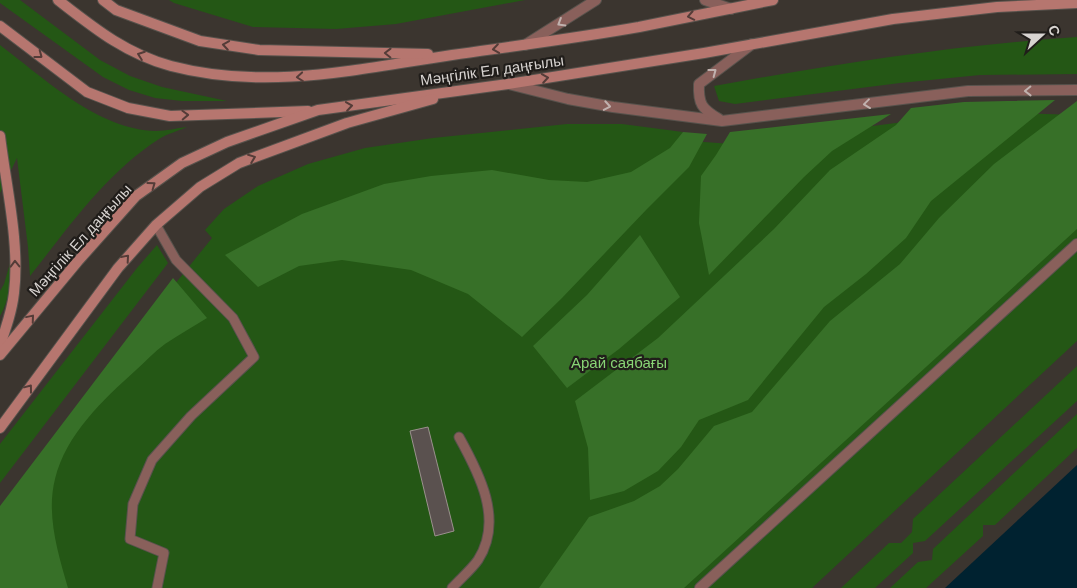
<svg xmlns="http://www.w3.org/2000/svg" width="1077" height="588" font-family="Arial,sans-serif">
	<rect width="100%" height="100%" fill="#3b352f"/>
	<g fill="#245715">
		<path d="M0,0H20L100,60L130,76L162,87L227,101H182L155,98L129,90L103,77L0,3Z"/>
		<path d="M169,0H525L396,24L336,29L253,27L174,3Z"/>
		<path d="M1077,37V74L980,75L900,83L735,104L719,101L714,86C835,64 955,45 1077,37Z"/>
		<path d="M0,45C44,78 98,130 156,131C166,131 177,128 187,127C178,131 167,134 159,139C105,174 69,227 30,276L28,247L17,158L0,193Z"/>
		<path d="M981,112L1077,115V341L812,588H0V507L99,378L212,238L205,230L224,209L258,186L308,164L365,148L433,138L567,124H622L683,132L677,140L732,144Z"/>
		<path d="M157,245L168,263L0,483V444L137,268Z"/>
		<path d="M11,260C11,279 10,299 0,316V291L4,284Z"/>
		<path d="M1077,366V401L925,541L913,543V553L875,588H841L889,543H901L912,532L913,519Z"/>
		<path d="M1077,414V448L995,525H983V536L926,588H890L918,562L932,560L933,549Z"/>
	</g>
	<g fill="#377028">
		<path d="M1055,100L931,201L906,238L866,274L824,307L748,400L699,420L681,447L658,471L624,491L590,500L588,448L575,401L658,338L774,229L830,170L896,125L911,108L964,102Z"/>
		<path d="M1077,101V229L684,588H539L589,517L634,501L660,486L678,469L714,426L752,412L830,321L900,264L939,218L994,164Z"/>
		<path d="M891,114L832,151L804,177L709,275L699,223L701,176L716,155L730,132Z"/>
		<path d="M683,132L707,134L689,167L647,209L562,298L522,337L468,294L411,270L342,260L299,266L258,287L225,255L302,214L384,184L431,176L492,170L549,180L587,182L631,172L670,148Z"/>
		<path d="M640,235L680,297L619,349L567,388L533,346L587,295Z"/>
		<path d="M173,278L207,318C193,327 178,335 165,344C154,352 145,362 136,370C103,400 66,434 55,479C46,515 58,553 68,588H0V506Z"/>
	</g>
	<path fill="#002230" d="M1077,465V588H945Z"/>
	<path fill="#5a514f" stroke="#9b918e" d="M428,427L454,531L435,536L410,431Z"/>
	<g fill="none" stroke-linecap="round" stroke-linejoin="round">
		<g stroke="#57524c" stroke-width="11">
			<g id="lane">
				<path d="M156,225L176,260L233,318L254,357L191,416L152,460L133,504L130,539L164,553L157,588"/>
				<path d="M452,588C460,579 471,570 478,560C504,520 479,473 459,437"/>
			</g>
		</g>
		<g stroke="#57524c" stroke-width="12">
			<g id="street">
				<path d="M705,0L731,9"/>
				<path d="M525,45L596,0"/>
				<path d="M509,84L568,99L613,107L722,121L968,91L1077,90"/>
				<path d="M719,119C702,109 698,104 699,84L752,44"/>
				<path d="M700,588L1077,244"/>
			</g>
		</g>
		<g stroke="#57524c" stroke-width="12">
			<g id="secondary">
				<path d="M58,0C94,28 126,54 171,66C266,91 358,69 452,55C515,46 577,38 639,27C684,18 728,9 773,0"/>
				<path d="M103,0L116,10L200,41L259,50L428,54"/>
				<path d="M0,26L87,92L128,108L170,116L308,111"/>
				<path d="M0,136C6,186 20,243 14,293C12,311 6,328 0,345"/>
				<path d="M0,355L78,261L136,196L182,163L227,142L318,110L508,84L704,53L893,19L997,7L1077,3"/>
				<path d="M0,428L118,268L156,225L200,187L239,163L347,123L433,99"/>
			</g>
		</g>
		<use href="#lane" stroke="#89605b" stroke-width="9"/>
		<use href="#street" stroke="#89605b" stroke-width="10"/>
		<use href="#secondary" stroke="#b6766f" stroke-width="10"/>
	</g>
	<defs><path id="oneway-chevron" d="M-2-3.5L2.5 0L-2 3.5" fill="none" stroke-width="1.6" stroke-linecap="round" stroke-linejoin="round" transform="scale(1.25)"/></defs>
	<g stroke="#543c38">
		<use href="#oneway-chevron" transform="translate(691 16) rotate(169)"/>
		<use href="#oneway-chevron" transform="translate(226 45) rotate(-171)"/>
		<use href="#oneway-chevron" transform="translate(496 49) rotate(172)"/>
		<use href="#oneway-chevron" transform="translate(388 53) rotate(-179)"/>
		<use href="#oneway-chevron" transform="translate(39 55) rotate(37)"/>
		<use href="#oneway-chevron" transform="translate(141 55) rotate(-160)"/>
		<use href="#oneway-chevron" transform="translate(300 77) rotate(175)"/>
		<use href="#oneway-chevron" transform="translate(545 78) rotate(-9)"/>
		<use href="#oneway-chevron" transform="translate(349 106) rotate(-8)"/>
		<use href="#oneway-chevron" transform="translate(185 115) rotate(-2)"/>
		<use href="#oneway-chevron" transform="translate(252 158) rotate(-21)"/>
		<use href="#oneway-chevron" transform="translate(152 185) rotate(-36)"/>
		<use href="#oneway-chevron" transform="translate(126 258) rotate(-49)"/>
		<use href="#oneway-chevron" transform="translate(15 264) rotate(-91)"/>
		<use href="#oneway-chevron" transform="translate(31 318) rotate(-50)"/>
		<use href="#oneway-chevron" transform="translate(29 388) rotate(-53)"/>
	</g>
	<g stroke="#c0b1ae">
		<use href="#oneway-chevron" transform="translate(561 23) rotate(149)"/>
		<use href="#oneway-chevron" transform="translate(713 72) rotate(-37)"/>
		<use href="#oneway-chevron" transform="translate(1028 91) rotate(179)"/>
		<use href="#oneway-chevron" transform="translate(867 104) rotate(173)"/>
		<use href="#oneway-chevron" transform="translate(607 106) rotate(10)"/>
	</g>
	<g text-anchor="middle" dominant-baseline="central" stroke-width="4.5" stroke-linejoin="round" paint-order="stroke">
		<g font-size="15" fill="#d8d4d1" stroke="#201d1a">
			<text transform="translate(492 70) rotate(-8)">Мәңгілік Ел даңғылы</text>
			<text transform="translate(80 240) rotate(-48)">Мәңгілік Ел даңғылы</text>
		</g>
		<g font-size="15" fill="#88d575" stroke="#201d1a">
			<text x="619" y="362">Арай саябағы</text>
		</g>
	</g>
	<g transform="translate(1042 35) rotate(69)" stroke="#201d1a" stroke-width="4" paint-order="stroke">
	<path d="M0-4L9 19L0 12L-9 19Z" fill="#d8d4d1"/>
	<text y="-8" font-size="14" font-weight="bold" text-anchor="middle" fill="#d8d4d1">С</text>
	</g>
</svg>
